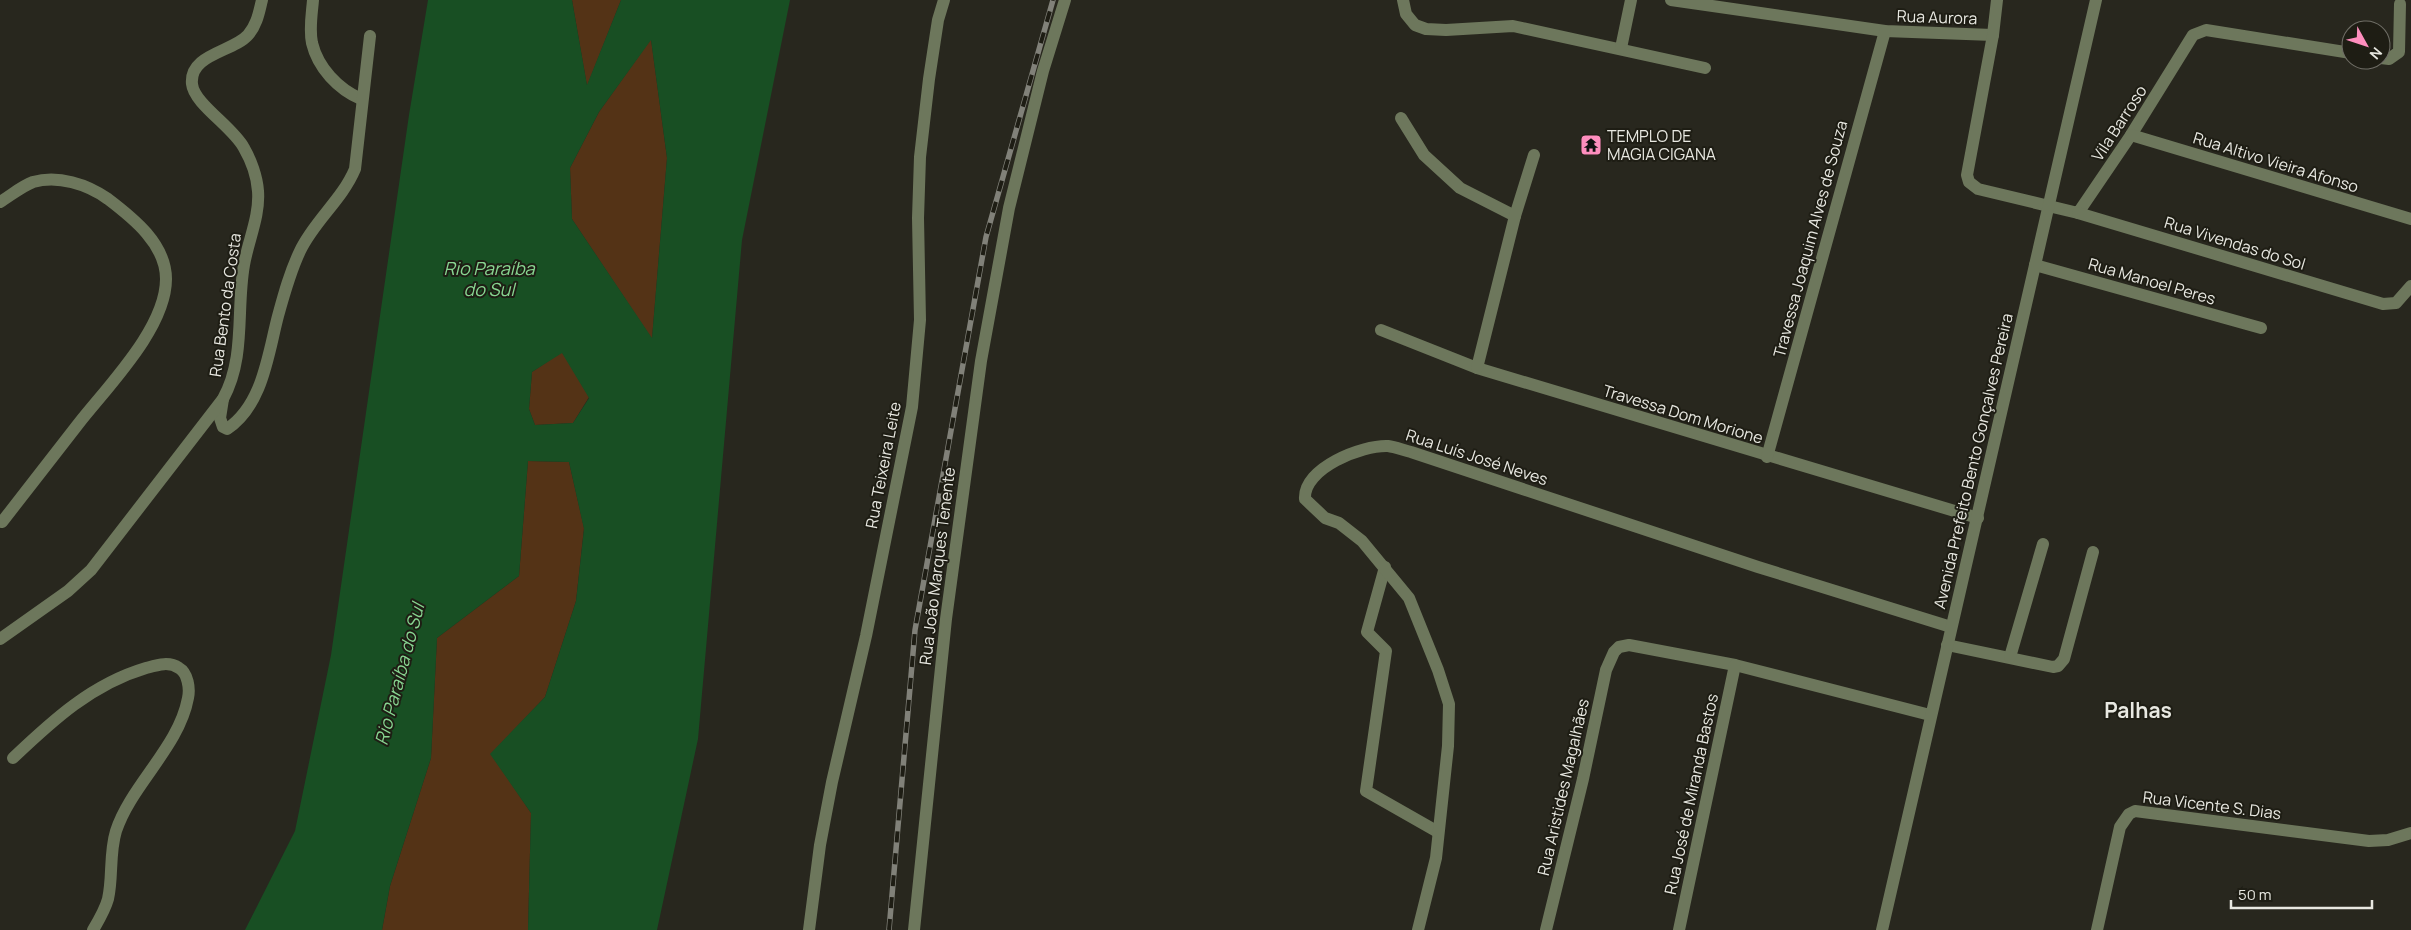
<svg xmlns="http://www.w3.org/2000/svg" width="2411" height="930" font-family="Manrope,sans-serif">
	<rect width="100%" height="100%" fill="#28271e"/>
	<g fill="#543316">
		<path d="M572,0H621L587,86Z"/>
		<path d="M651,39L667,158L652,339L572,219L570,168L599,112Z"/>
		<path d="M562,352L589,397L573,423L535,425L529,409L532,372Z"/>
		<path d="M528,461L569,462L584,528L576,601L545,697L491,754L531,813L528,930H382L390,886L431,758L437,638L519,576Z"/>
	</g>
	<path fill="#184f23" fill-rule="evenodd" d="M428,0H572L587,85L621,0H790L742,240L698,739L657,930H528L531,813L490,754L545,697L576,601L584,529L569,462L528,461L519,576L437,638L431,758L390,886L382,930H245L295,831L331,655L409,115ZM651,40L667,158L652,338L572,219L570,168L599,112ZM562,353L589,398L573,423L535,425L529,409L532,372Z"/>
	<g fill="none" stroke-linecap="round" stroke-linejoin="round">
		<g stroke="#6d775c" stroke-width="12">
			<path d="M313,0C312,13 309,29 312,43C318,68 338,89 361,99"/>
			<path d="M1403,0L1406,14L1415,25L1426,29L1446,30L1513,26L1705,68"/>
			<path d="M1671,0L1885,31L1993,35"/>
			<path d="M1997,0L1993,35L1967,175L1969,182L1978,189L2078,213L2131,135L2193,35L2206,30L2351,53"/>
			<path d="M1621,48L1631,0"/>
			<path d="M2381,58L2389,59L2399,52L2400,4"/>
			<path d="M1401,118L1424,155L1460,188L1515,216"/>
			<path d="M2131,135L2411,219"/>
			<path d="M0,202C10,196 22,186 33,182C58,175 87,184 108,199C133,218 166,244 166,279C166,328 108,386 79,423C53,456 28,489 2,522"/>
			<path d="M2078,213L2383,304L2396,303L2411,286"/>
			<path d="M2035,265L2261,328"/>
			<path d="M1381,330L1477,368L1978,518"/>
			<path d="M1477,368L1515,216L1534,155"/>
			<path d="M223,399L220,418L223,427L227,429C263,405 268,354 278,316C284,294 290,272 300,251C314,221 342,200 355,169L370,36"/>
			<path d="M1767,457L1885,31"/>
			<path d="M1385,567L1367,632L1386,651L1366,791L1438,832"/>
			<path d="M0,639L68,591L91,570L223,399C246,357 236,310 244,265C248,241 260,216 258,191C257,177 251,160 244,148C233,127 194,104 192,84C189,54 233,52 248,35C257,25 259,12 262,0"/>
			<path d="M1947,645L2053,667L2058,666L2064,659L2093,552"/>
			<path d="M2010,657L2043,544"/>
			<path d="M13,758C53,720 92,684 146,668C157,665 169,661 179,668C188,673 190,689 188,698C179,747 131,785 116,831C109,854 113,877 108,899C105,910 99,920 93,930"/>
			<path d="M809,930L820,845L832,782L866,636L912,407L920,320L918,218L920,157L929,79L938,20L944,0"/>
			<path d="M914,930L946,619L981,361L1009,208L1043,71L1065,0"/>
			<path d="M1418,930L1436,858L1448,746L1449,704L1438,670L1409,598L1362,541L1339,523L1325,518L1305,499C1303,468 1362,445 1388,446C1395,447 1403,450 1411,452L1758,567L1951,627"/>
			<path d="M1546,930L1583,779L1606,670L1614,652L1619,647L1629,645L1735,665L1930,715"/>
			<path d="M1679,930L1735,665"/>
			<path d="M1882,930L2096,0"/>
			<path d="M2097,930L2120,827L2129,814L2135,811L2369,841L2388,840L2411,833"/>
		</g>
		<g stroke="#818179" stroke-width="5.5">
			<path id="rail" d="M889,930L915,630L986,237L1053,0"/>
		</g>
		<use href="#rail" stroke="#1e1d14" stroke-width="4" stroke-dasharray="11" stroke-linecap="butt"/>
	</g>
	<defs>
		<g id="temple-square" transform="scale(1.125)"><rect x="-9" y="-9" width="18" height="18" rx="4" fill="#fe8ebe" stroke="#1e1d14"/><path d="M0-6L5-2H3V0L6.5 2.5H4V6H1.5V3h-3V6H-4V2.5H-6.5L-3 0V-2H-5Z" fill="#111"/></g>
	</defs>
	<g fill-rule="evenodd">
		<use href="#temple-square" x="1591" y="145"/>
	</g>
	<g text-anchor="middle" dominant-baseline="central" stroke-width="4" stroke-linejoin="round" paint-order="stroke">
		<g font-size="16" fill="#e8e8e1" stroke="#1e1d14">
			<text transform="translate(1937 17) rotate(2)">Rua Aurora</text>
			<text transform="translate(2119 123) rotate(-57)">Vila Barroso</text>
			<text transform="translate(2276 162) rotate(17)">Rua Altivo Vieira Afonso</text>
			<text transform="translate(1810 239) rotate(-75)">Travessa Joaquim Alves de Souza</text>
			<text transform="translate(2235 243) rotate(17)">Rua Vivendas do Sol</text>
			<text transform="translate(2152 281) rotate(16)">Rua Manoel Peres</text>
			<text transform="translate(225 305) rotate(-82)">Rua Bento da Costa</text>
			<text transform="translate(1683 414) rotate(17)">Travessa Dom Morione</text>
			<text transform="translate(1477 457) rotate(18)">Rua Luís José Neves</text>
			<text transform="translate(1973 461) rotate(-77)">Avenida Prefeito Bento Gonçalves Pereira</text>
			<text transform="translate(883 465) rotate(-79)">Rua Teixeira Leite</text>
			<text transform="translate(937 566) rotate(-83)">Rua João Marques Tenente</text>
			<text transform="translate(1563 787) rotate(-77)">Rua Aristides Magalhães</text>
			<text transform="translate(1691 794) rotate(-78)">Rua José de Miranda Bastos</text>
			<text transform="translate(2212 805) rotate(7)">Rua Vicente S. Dias</text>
		</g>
		<g font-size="16" fill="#e8e8e1" stroke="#1e1d14" text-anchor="start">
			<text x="1607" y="136">TEMPLO DE<tspan x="1607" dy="18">MAGIA CIGANA</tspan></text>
		</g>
		<g font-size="18" font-style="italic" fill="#88d591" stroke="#1e1d14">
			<text x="489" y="268">Rio Paraíba<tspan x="489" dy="21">do Sul</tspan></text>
			<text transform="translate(399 674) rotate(-75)">Rio Paraíba do Sul</text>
		</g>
		<g font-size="21" font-weight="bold" fill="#e8e8e1" stroke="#1e1d14">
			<text x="2138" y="710">Palhas</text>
		</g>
	</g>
	<g transform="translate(2366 45) rotate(130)"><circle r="24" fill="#1e1d14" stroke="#6f6e66"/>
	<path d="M0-4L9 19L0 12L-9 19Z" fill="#fe8ebe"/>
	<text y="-8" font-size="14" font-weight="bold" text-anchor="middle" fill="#e8e8e1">N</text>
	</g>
	<path d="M2231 900v8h141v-8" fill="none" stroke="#e8e8e1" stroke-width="2.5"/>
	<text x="2238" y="900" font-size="15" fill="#e8e8e1" stroke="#1e1d14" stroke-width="4" paint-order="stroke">50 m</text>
</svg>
